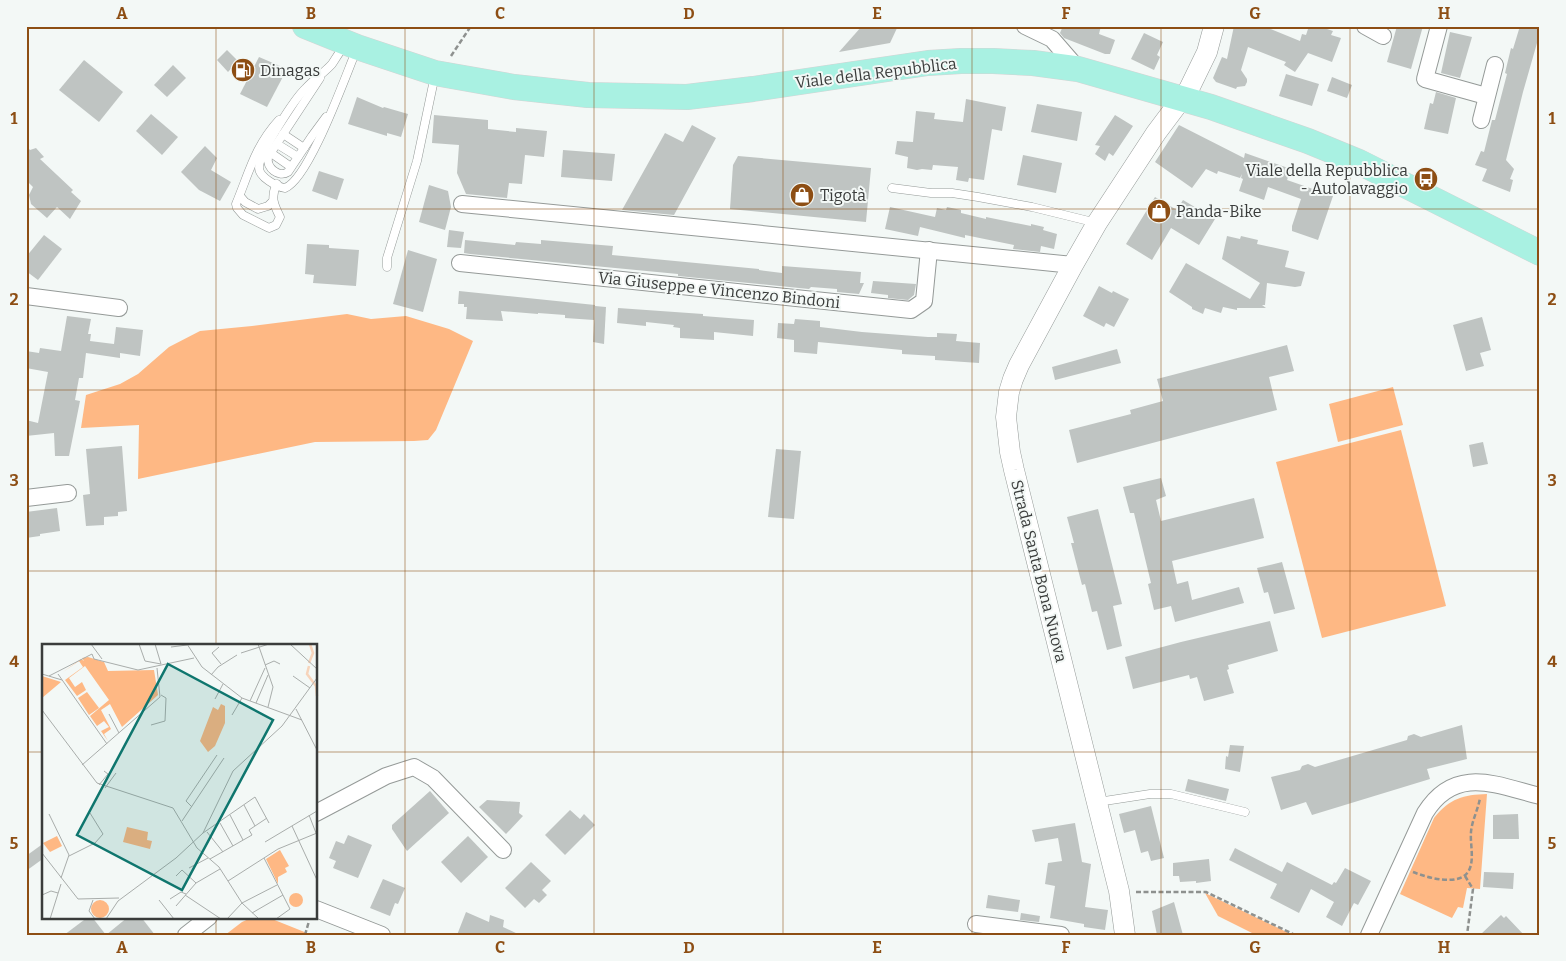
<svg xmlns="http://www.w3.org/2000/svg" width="1566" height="961" font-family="Bitter,serif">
	<rect width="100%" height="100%" fill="#f3f8f6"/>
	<g fill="#feb884">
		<path d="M347,314L371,319L406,316L449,329L473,341L436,430L428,440L414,441L315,442L138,479L139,425L81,428L86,395L120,384L138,374L169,347L200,331L252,326Z"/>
		<path d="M1393,387L1403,425L1338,442L1329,404Z"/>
		<path d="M1401,430L1446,606L1322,638L1276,462Z"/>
		<path d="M1487,794L1480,889L1467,888L1463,908L1458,907L1452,918L1400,894L1434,818C1450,798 1463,795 1487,794Z"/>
		<path d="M1205,893L1293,935H1256L1218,916Z"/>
		<path d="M253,917H267L312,935H225L242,922Z"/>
	</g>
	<g fill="#bfc4c2">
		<path d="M862,26H898L890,43L839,52Z"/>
		<path d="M1063,26H1101L1099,34L1115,40L1110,54H1105L1064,38L1060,33Z"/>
		<path d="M1234,26H1263L1300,41L1302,34L1306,35L1309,26H1318L1333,31L1331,35L1341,38L1332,62L1308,53L1295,72L1284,65L1286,62L1248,47L1241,70L1247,79V82L1245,86L1237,87L1236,89L1216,82L1213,78L1222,57L1227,59Z"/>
		<path d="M1397,26H1423L1411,69L1387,62Z"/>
		<path d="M1520,26H1540V44L1537,43L1523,92L1506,160L1514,169L1510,179L1513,180L1510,192L1482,181L1487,169L1475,165L1481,151L1484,152L1492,120H1495L1507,74L1505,73L1511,48L1513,49Z"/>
		<path d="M1450,32L1472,37L1460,78L1441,73Z"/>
		<path d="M1144,33L1163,42L1157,55L1160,57L1154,70L1131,59Z"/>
		<path d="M227,50L238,61L228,72L217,60Z"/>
		<path d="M259,57L287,69L267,107L240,94Z"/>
		<path d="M84,60L123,92L99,122L59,90Z"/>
		<path d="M173,65L186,78L167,97L154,85Z"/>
		<path d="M1286,74L1319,84L1312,106L1279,96Z"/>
		<path d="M1332,77L1352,85L1347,98L1327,91Z"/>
		<path d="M1436,92L1456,98L1448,134L1424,129L1430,103L1433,104Z"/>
		<path d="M357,97L383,108L384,107L408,114L401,137L387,133V136L348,124Z"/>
		<path d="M966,99L1006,107L1002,131L992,129L984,180L969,178L968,182L956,180L958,167L933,165L932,170L922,169L917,170L907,168L908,157L895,154L897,141L913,142L916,111L935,113L934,119L963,122Z"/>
		<path d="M1037,104L1082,112L1077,141L1031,132Z"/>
		<path d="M151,114L178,137L162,155L136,131Z"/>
		<path d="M434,115L488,120V129L516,132V128L547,131L544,157L525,155L522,184L509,183L507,198L466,194L457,173L459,145L432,143Z"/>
		<path d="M1115,115L1133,126L1113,156L1109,153L1105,161L1095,154L1100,146L1095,145Z"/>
		<path d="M692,125L716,138L674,215L622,210L665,133L683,142Z"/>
		<path d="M1179,125L1244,158L1245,153L1291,169L1287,180L1333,196L1318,240L1292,231V226L1301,199L1268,187L1264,200L1239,191L1243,179L1241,178L1242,174L1240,178L1218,171L1217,174L1206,169L1192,188L1155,162Z"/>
		<path d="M26,146L30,150L36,148L44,157L40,159L73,190L71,192L81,201L70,219L57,207L47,218L31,204L29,195L33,187L26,180Z"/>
		<path d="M205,146L217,158L211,170L231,182L220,201L199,190L181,172Z"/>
		<path d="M563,150L615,154L612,181L561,177Z"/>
		<path d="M1023,155L1062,163L1056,193L1017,185Z"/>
		<path d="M738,156L871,168L866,222L730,209L733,165Z"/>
		<path d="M319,171L344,179L337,200L312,191Z"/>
		<path d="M429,185L448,191L451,207L445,230L419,222Z"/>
		<path d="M1155,197L1177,210L1183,200L1215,219L1199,245L1171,228L1152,260L1126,244Z"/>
		<path d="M890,207L935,217L937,208L946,210L947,207L961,210V213L986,219V217L1031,226V224L1044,227L1043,230L1057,234L1054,249L1041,246L1040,252L1013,249L1014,245L965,235V238L920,227L918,236L885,229Z"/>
		<path d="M449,230L464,232L461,248L447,247Z"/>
		<path d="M44,235L62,249L38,280L26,271V257Z"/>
		<path d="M1227,236L1240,239L1241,236L1258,240L1257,244L1289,251L1285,267L1305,272L1301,286L1295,287L1267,283L1265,305H1262L1266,308H1237V310L1223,307L1221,313L1205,308L1203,314L1192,309V307L1169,292L1186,263L1250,299L1260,283L1222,259Z"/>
		<path d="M465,240L515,245L516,242L541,244V240L613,246L612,255L759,269V270L782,273V266L861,272L860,283H864L859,294L837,292V289L811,287L809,289L678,276V274L470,254L464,253Z"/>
		<path d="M307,244L329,245V248L359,250L356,286L313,283L314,275L305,274Z"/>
		<path d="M408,250L437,259L423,312L393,304Z"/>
		<path d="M873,281L916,284L914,295L908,300L888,298V295L871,293Z"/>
		<path d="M1099,286L1112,293L1113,291L1129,299L1114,327L1106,323L1104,327L1083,316Z"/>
		<path d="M459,291L595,305L594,320L565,318V315L538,313V314L501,311L503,321L466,319L467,307H464V304H458Z"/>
		<path d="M595,306L606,307L604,344L593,342Z"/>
		<path d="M618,308L703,314V316L754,320L753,336L714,332V340L680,338V328L673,327L674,325L646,322V326L617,323Z"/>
		<path d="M67,316L91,319L88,334H91L90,341L114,344L116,327L143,330L140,356L120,353V358L86,353L83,378H79L75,400L80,401L69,456H55L54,433L26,436V420L38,423L48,372L26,368V351L39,353L40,348L61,351Z"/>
		<path d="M1482,317L1491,350L1480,353L1484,366L1466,371L1453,325Z"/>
		<path d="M795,319L820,321V327L862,332L928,337H937V333L957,334L956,341L980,343L979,363L935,360V356L902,354V350L818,342L817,354L794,352V340L777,338L778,323L794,324Z"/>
		<path d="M1287,345L1294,371L1269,377L1277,410L1077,463L1069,430L1131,414L1130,410L1163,401L1157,379Z"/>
		<path d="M1117,349L1121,363L1055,380L1052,367Z"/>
		<path d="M1483,442L1488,464L1473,467L1469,445Z"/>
		<path d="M122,446L127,511L118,512V516L104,517V525L86,526L83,495L90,494L86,449Z"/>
		<path d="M776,449L801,451L794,519L768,517Z"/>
		<path d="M1161,478L1166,496L1156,500L1161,521L1254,498L1264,538L1172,561L1177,584L1188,581L1192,600L1239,587L1244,603L1175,622L1171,606L1154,610L1148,584L1151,583L1134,513H1130L1123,487Z"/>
		<path d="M57,508L60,531L40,534V536L26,538V512Z"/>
		<path d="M1098,509L1122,604L1113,606L1122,646L1107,650L1097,611L1092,612L1085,584L1082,585L1071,543H1074L1067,517Z"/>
		<path d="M1282,562L1295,609L1274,614L1268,592L1264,593L1257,568Z"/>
		<path d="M1270,621L1278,651L1228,665L1229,669L1227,670L1234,693L1204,701L1197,677L1190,679L1189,675L1133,689L1125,657L1181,642Z"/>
		<path d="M1462,725L1467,759L1427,769L1430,779L1312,815L1306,802L1281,810L1271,777L1300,770L1302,766L1308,764L1315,767L1407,740L1408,736L1414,734L1421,737Z"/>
		<path d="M1230,745L1244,746L1240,772L1225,769L1226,756L1228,757Z"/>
		<path d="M1188,779L1229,789L1226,801L1185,791Z"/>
		<path d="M430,791L449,813L407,851L392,829V825Z"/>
		<path d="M487,800L520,802L519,813L523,816L506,834L479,807Z"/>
		<path d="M1151,806L1164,858L1151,861L1148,851L1141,853L1135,830L1124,833L1119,814Z"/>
		<path d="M570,810L580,819L584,814L595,825L565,855L545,835Z"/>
		<path d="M1518,814L1519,839H1493V815Z"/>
		<path d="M1075,823L1082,862L1091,864L1085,907L1108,910L1105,930L1084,927V924L1050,918L1055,886L1045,884L1048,863L1062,861L1058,838L1035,842L1032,830Z"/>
		<path d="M348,835L372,845L358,878L333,868L336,861L329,858L336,841L344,844Z"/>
		<path d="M468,836L488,857L461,883L441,862Z"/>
		<path d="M44,843V858L26,871V856Z"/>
		<path d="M1235,848L1282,872L1287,862L1332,885L1334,882L1336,883L1345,868L1371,881L1358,905L1354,903L1342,926L1326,917L1334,902L1311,889L1299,913L1270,898L1277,884L1229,860Z"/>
		<path d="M1209,859L1211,881L1196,883V881L1180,882L1179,876H1173V863Z"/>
		<path d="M531,862L551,881L542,890L547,895L539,903L534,899L525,908L505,888Z"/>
		<path d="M1484,872L1514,873L1513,889L1483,887Z"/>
		<path d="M383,879L405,888L398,904L395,903L390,916L370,908Z"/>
		<path d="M988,895L1020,900L1018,912L986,908Z"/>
		<path d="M1174,902L1183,935H1157L1152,911Z"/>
		<path d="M466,912L489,922L490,915L504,920L503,927L520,935H457Z"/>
		<path d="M1021,913L1040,916L1039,922L1020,920Z"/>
		<path d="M1501,915L1504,918L1506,916L1524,935H1480Z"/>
		<path d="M88,917H92L106,935H64Z"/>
		<path d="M128,917H141L155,935H106Z"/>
	</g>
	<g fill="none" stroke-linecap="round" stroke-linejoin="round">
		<g stroke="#959a98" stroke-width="9">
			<g id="service">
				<path d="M345,45C340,51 336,58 332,64C324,73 314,79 306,88C295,98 258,155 259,168C259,177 277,187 285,188C309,179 345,77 356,51"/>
				<path d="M320,78L268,157C266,168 279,178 288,172L312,136L326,117"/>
				<path d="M283,134L304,148"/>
				<path d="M277,144L298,157"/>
				<path d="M271,153L291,167"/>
				<path d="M277,184C270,197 274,205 280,217L276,225L269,228L243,215L237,208L236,204C249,173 255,146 279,120"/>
				<path d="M892,188L931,193H952L978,197L1032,207L1097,223"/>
				<path d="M240,196L245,202L258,209L268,206L273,201"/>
				<path d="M387,267V258L417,161L435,75"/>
				<path d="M1098,802L1150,794H1171L1245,812"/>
			</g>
		</g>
		<g stroke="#959a98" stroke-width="18">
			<g id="minor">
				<path d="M1025,26L1052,39L1078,69"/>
				<path d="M1365,26L1383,36"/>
				<path d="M1439,26L1425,79L1486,96"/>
				<path d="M1481,120L1495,65"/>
				<path d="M462,204L1073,265"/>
				<path d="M460,263L911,310L924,301L929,250"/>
				<path d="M26,296L119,308"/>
				<path d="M26,498L68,493"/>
				<path d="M316,813L386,776L414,767L433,778L503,850"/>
				<path d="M316,909L382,935"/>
				<path d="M976,924L1061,935"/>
				<path d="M186,935L209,917"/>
				<path d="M1369,935L1425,813C1455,765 1496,785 1540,796"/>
			</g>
		</g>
		<g stroke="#959a98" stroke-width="21">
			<path id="tertiary" d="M1125,935L1119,891L1014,470L1010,452L1006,417L1009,392L1013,379L1019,365L1073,265L1097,223L1156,133L1189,89L1207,52L1214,26"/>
		</g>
		<g stroke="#d4d4d4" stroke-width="26">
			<path id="primary" d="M305,26L357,47L435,73L514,87L588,95L687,97L753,89L928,63L961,61H993L1033,63L1078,69L1211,107L1308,141L1359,162L1540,253"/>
		</g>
		<g stroke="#8e918f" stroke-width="2.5" stroke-dasharray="5 2.5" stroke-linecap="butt">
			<path d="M451,56L471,26"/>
			<path d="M1413,872C1428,878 1463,888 1470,868C1474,857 1470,843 1471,832C1472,820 1478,810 1480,798"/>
			<path d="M1465,876L1473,889L1467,935"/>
			<path d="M1136,892H1206L1295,935"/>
			<path d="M305,935L309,921"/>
		</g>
		<use href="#service" stroke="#fff" stroke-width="8"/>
		<use href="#minor" stroke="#fff" stroke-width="16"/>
		<use href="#tertiary" stroke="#fff" stroke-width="20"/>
		<use href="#primary" stroke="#a9f1e2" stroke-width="25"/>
	</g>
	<path fill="none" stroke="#8d4e14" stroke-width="1" stroke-opacity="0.55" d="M216,26V645M405,26V935M594,26V935M783,26V935M972,26V935M1161,26V935M1350,26V935M26,209H1540M26,390H1540M26,571H1540M26,752H44M316,752H1540M216,917V935"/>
	<defs>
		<g id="fuel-disc" transform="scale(1.25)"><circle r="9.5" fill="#8d4e14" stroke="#f3f8f6"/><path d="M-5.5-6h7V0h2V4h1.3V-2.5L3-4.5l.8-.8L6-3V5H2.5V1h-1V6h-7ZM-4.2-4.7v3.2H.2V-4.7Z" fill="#fff"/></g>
		<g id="bus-disc" transform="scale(1.25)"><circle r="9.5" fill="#8d4e14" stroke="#f3f8f6"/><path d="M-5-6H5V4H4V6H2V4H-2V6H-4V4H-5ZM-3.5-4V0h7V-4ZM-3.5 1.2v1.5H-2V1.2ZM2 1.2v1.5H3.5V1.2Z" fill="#fff"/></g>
		<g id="shop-disc" transform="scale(1.25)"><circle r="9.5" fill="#8d4e14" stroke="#f3f8f6"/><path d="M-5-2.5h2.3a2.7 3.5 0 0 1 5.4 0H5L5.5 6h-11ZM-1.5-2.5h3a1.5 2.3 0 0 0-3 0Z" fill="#fff"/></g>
	</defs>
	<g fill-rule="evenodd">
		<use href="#fuel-disc" x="243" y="70"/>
		<use href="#bus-disc" x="1426" y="179"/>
		<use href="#shop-disc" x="802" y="195"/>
		<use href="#shop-disc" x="1159" y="211"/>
	</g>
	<g text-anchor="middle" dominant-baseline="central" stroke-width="4" stroke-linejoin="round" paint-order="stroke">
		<g font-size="16" fill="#3a3c3b" stroke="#f3f8f6" text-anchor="start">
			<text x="260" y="70">Dinagas</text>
			<text x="1408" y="170" text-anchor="end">Viale della Repubblica<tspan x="1408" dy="18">- Autolavaggio</tspan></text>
			<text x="820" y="195">Tigotà</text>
			<text x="1176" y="211">Panda-Bike</text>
		</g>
		<g font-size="16" fill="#3a3c3b" stroke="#f3f8f6">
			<text transform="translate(876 73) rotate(-7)">Viale della Repubblica</text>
			<text transform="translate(719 290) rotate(6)">Via Giuseppe e Vincenzo Bindoni</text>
			<text transform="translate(1039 571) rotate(76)">Strada Santa Bona Nuova</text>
		</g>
	</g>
	<g transform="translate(42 644)">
		<rect width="275" height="275" fill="#f3f8f6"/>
		<path d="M46,13L62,18L66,27L112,26L116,51L80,83L68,60L59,66L69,85L62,90L66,97L59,87L67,83L62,77L55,82L48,72L67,56L43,22L27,34L33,43L40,38L44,46L35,52L23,36L41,23L37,17L21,28L39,15L42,17L40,14ZM0,32L19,38L0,54ZM45,48L57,64L47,71L36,54ZM179,60L183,62V79L173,102L166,108L158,97L171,63L176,66ZM85,183L106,188L105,196L110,197L108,205L81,198ZM15,192L20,202L8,208L1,199ZM238,206L247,222L243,224L245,228L236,233V240L224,215ZM247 256a7 7 0 1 1 14 0a7 7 0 1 1-14 0ZM49 265a9 9 0 1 1 18 0a9 9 0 1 1-18 0Z" fill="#feb884"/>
		<path fill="none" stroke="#f7d4bb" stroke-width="2.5" d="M267,19L271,9L268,0M267,22L265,30L274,42L275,52"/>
		<path fill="none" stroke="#a9adab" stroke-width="1" d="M49,0L60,15M97,0L103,17L119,20M113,0L119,20M145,0L160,23L200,54L260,76M216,0L231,43L226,63M248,0L275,25M129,3L145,1M177,3L170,9L179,20M199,9L227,0M50,10L52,15L96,26L152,14M223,21L232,17L238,20M0,30L20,36M16,30L65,100M169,31L176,23L195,11M7,32L50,10M251,32L268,44M173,55L181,40M208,57L223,24M214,59L226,31M254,65L275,106M0,66L55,139L131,164L155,204L177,223L200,259L217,275M67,70L77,89M190,71L200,54M109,81L123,77L124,54L119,51M40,121L118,53L115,24M57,141L66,130L62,127M63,144L74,129M202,161L213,182M150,163L144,157L175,111M7,170L27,211L19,234M188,171L201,196M267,171L274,189M140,177L182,114M178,179L191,202M250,182L275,236M165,188L181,208M161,189L213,153L227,179M223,198L275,167M0,209L36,255L77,254M27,212L53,199L61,190L48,169M222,214L248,265L234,275M168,215L210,191L207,186L225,174M147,224L166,214M134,232L140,226L154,239M186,237L236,205L275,189M0,251L9,247L16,249M143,251L179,275M128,255L139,248L144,250M51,256L47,267L53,275M117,256L132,275M200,259L235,241M134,262L154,239L178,225M210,269L241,251M8,275L19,240M64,275L76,257L134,214L161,189L191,127L240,82L275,34M185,275L200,259"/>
		<path fill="#0f766e" fill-opacity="0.15" stroke="#0f766e" stroke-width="2.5" d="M126,20L231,76L140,246L35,191Z"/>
		<rect width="275" height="275" fill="none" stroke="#3a3c3b" stroke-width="2.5"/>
	</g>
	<rect width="1566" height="961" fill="none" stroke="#f3f8f6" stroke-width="55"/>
	<rect x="28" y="28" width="1510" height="906" fill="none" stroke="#8d4e14" stroke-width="2"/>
	<g font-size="16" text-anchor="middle" font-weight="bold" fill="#8d4e14">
		<text x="122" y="19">A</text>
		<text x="311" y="19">B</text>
		<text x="500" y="19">C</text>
		<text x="689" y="19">D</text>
		<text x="877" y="19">E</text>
		<text x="1066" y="19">F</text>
		<text x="1255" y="19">G</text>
		<text x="1444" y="19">H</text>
		<text x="14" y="124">1</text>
		<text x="1552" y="124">1</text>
		<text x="14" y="305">2</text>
		<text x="1552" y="305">2</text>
		<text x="14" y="486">3</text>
		<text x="1552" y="486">3</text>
		<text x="14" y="667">4</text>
		<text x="1552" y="667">4</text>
		<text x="14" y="849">5</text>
		<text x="1552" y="849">5</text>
		<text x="122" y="953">A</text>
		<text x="311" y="953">B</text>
		<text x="500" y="953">C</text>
		<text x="689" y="953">D</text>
		<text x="877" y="953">E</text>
		<text x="1066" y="953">F</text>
		<text x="1255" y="953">G</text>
		<text x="1444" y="953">H</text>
	</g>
</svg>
